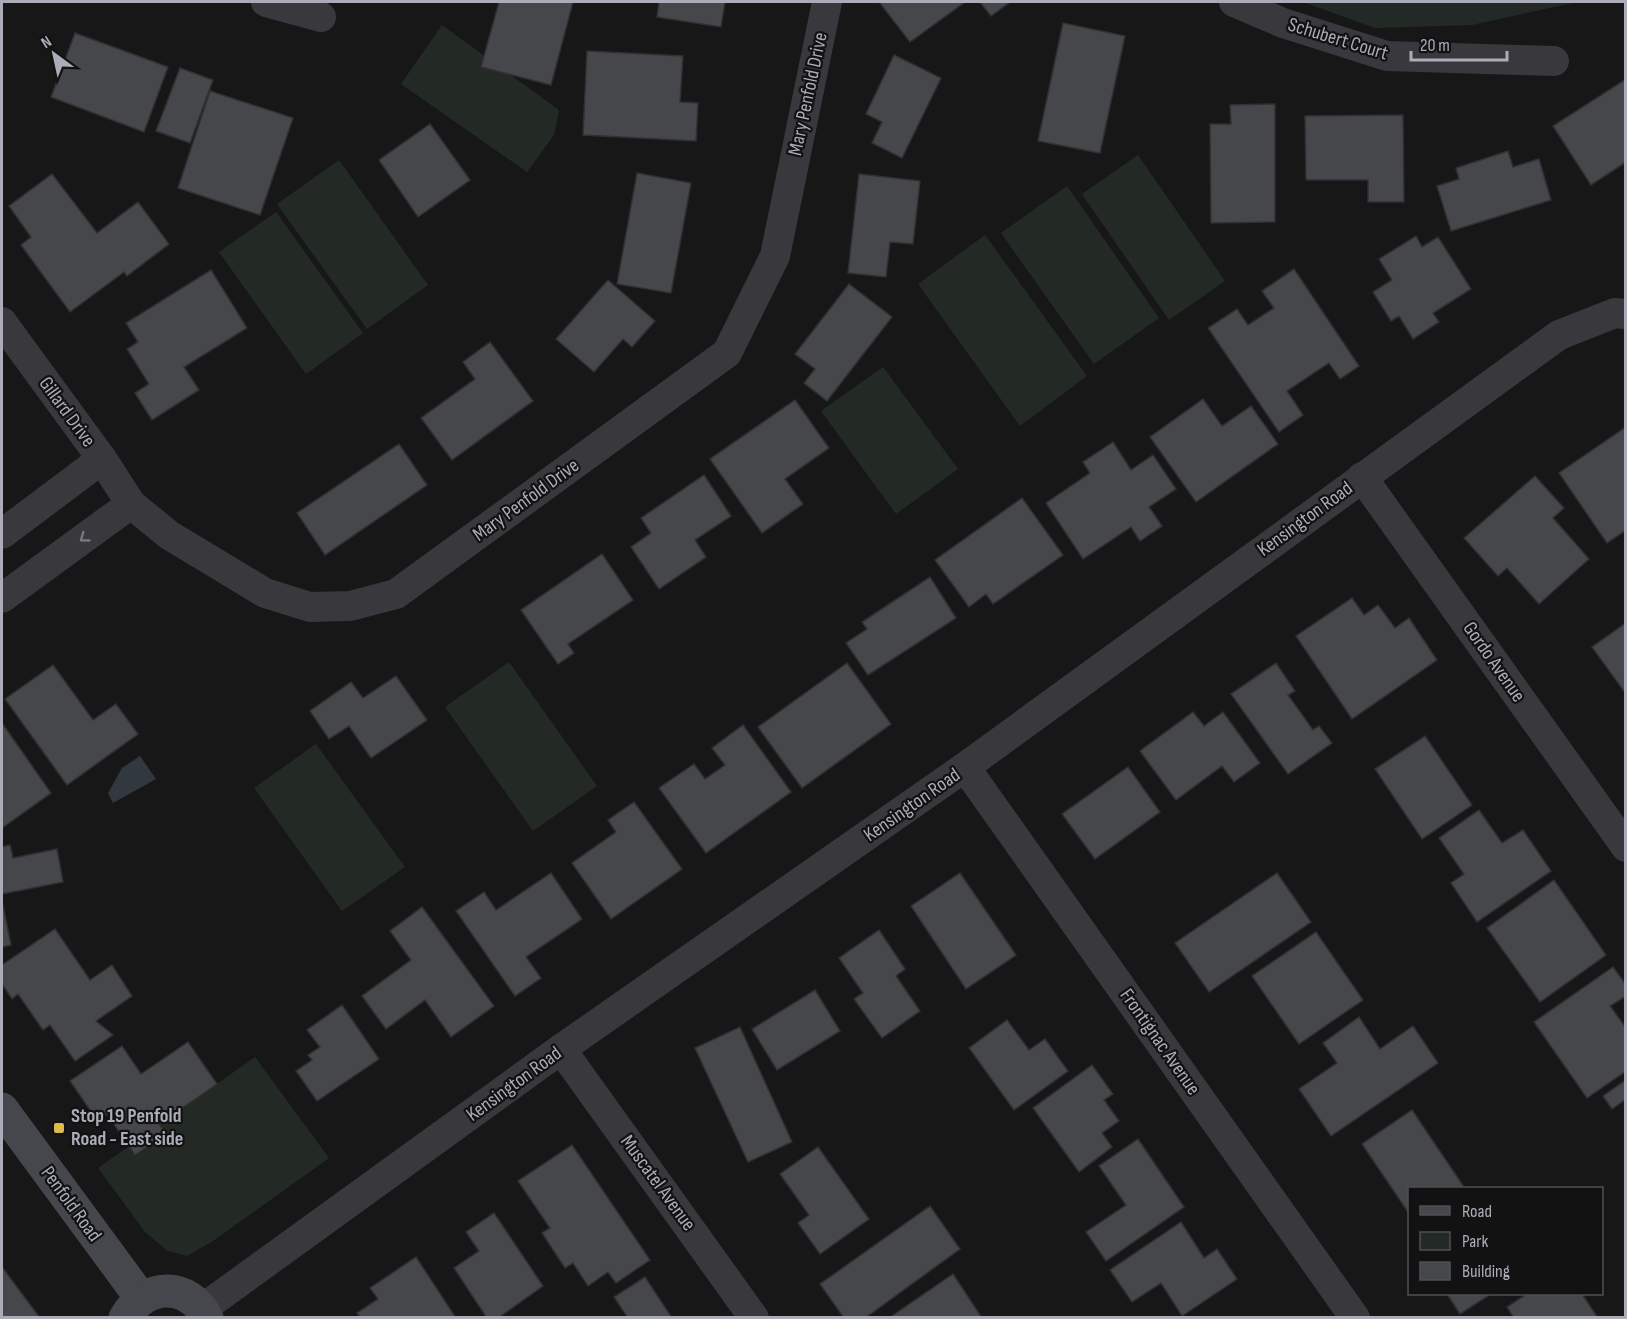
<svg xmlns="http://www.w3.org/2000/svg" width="1627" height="1319" font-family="'Sofia Sans Condensed',sans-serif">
	<rect width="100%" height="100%" fill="#171718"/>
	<g fill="#232a25">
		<path d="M1303,2H1577L1472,25L1375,28Z"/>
		<path d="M442,25L559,110L554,135L527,172L401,84Z"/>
		<path d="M1138,155L1225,281L1169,320L1082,194Z"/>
		<path d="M339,160L428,285L367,329L277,204Z"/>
		<path d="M1067,186L1159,318L1094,364L1001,233Z"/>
		<path d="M276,212L363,333L306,374L219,252Z"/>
		<path d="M985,235L1087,376L1020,426L918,284Z"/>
		<path d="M883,367L958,469L896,514L821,411Z"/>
		<path d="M509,662L597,786L533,831L445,707Z"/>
		<path d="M316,744L405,867L342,911L254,788Z"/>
		<path d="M255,1057L329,1158L213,1241L187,1256L168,1251L145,1232L98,1168Z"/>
	</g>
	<path fill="#323840" d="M140,756L156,779L113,803L108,793L122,768Z"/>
	<g fill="#46474b" stroke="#313134" stroke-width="1.5">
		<path d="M499,2H573L551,85L481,67Z"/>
		<path d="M659,2H725L721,27L657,17Z"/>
		<path d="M882,2H965L910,42L880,3Z"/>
		<path d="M980,2H1010L991,16Z"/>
		<path d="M1063,23L1125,36L1100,153L1038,141Z"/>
		<path d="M75,33L168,67L144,132L51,97Z"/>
		<path d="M587,51L683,56L680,102L698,103L696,141L583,135Z"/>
		<path d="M894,55L941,78L902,158L872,143L882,122L866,114Z"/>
		<path d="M180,68L213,80L190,143L156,131Z"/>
		<path d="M1626,79V162L1591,185L1553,126Z"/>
		<path d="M210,91L293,118L260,215L178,188Z"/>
		<path d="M1275,104V222L1211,223L1210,124H1231L1230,105Z"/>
		<path d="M1403,115L1404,202H1368V180H1306L1305,116Z"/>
		<path d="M430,124L470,180L418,217L379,160Z"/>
		<path d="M1508,151L1513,167L1539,159L1551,200L1451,231L1437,186L1459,179L1456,168Z"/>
		<path d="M637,173L691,183L671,293L617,284Z"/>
		<path d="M52,174L97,233L138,202L169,244L127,276L124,272L70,312L21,245L31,237L9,206Z"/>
		<path d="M859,174L920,181L913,244L890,242L886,277L848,273Z"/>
		<path d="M1416,236L1422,247L1438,237L1471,289L1433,313L1439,322L1413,339L1399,316L1391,321L1373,292L1392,280L1379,259Z"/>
		<path d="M1294,269L1359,366L1340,379L1329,363L1287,391L1303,415L1279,432L1208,328L1237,309L1248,325L1274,308L1262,291Z"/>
		<path d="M211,270L247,328L184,367L199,390L152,420L135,393L149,384L127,349L138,342L126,323Z"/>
		<path d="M608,280L655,321L632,347L623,339L594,372L556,339Z"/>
		<path d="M849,284L892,317L827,401L804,383L815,369L795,354Z"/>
		<path d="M490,342L533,401L452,460L421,418L475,379L463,362Z"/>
		<path d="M1203,399L1222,426L1251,406L1278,444L1196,502L1150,437Z"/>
		<path d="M795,400L829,448L785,479L803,504L762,533L710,459Z"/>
		<path d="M1626,427V530L1607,543L1559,473Z"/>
		<path d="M1113,442L1131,470L1153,455L1176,489L1149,507L1162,526L1140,541L1131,527L1083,559L1046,503L1090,473L1083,462Z"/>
		<path d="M399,444L427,485L325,555L297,513Z"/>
		<path d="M704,475L731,516L695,540L706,557L659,589L631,547L651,533L641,518Z"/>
		<path d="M1535,476L1564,508L1553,518L1589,559L1539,604L1507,568L1498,576L1464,538Z"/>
		<path d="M1022,498L1063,555L993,604L986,594L969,607L935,560Z"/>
		<path d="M602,554L633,600L568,644L574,653L558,664L521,610Z"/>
		<path d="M930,577L956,618L868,675L846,643L867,629L862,622Z"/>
		<path d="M1352,598L1364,615L1378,605L1395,628L1409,618L1437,660L1352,719L1296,636Z"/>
		<path d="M1626,623V694L1592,647Z"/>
		<path d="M847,663L891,724L802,788L758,727Z"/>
		<path d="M1276,663L1295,691L1288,695L1313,730L1319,726L1332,743L1288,774L1231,694Z"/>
		<path d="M53,665L93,720L116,704L138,734L67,785L5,699Z"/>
		<path d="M396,676L427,720L371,758L349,726L329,739L310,711L351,682L363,698Z"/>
		<path d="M1193,712L1204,726L1223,712L1260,763L1234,782L1222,766L1176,800L1140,751Z"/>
		<path d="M2,723L51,793L2,828Z"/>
		<path d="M743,725L791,792L706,853L659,788L694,764L705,779L725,765L712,748Z"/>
		<path d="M1425,736L1472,805L1422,839L1375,769Z"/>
		<path d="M1128,767L1160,812L1095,859L1062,814Z"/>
		<path d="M634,802L682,869L611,919L572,863L616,832L608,820Z"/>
		<path d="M1479,810L1502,843L1523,830L1551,871L1477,922L1451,883L1464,874L1439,838Z"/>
		<path d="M10,845L13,858L57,849L63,882L2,894V847Z"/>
		<path d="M551,873L582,919L526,957L541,978L515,996L456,911L484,892L496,910Z"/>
		<path d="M960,873L1016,955L966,989L911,906Z"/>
		<path d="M1277,873L1311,922L1209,992L1175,943Z"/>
		<path d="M1554,880L1606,955L1540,1002L1487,928Z"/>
		<path d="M2,900L11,945L2,947Z"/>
		<path d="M422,907L494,1006L451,1037L425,1000L386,1029L362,996L411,960L390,931Z"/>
		<path d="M55,929L90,980L112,965L132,996L96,1021L113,1035L75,1061L50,1025L43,1030L18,994L12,999L2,984V965Z"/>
		<path d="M879,930L905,969L896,976L920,1011L882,1038L854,999L863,993L839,958Z"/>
		<path d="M1316,932L1363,1000L1299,1044L1252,976Z"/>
		<path d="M1613,967L1626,985V996L1610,1006L1626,1028V1071L1587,1098L1534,1022Z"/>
		<path d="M815,990L840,1031L777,1070L752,1029Z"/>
		<path d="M342,1005L379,1059L317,1101L296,1071L312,1060L308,1055L320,1047L307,1030Z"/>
		<path d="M1359,1017L1380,1049L1413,1026L1438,1063L1331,1136L1299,1089L1337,1063L1323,1043Z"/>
		<path d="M1007,1020L1029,1050L1045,1039L1068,1071L1014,1110L969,1048Z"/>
		<path d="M740,1027L792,1142L748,1162L695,1048Z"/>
		<path d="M188,1042L217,1084L159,1124L166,1134L135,1155L107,1114L97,1120L70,1081L122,1046L141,1074Z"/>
		<path d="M1092,1065L1113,1094L1104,1100L1119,1121L1102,1133L1112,1147L1079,1172L1033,1108Z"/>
		<path d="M1626,1080V1099L1612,1109L1603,1096Z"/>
		<path d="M1412,1110L1464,1187L1410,1188V1215L1362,1144Z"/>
		<path d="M1138,1139L1184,1207L1106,1261L1086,1232L1126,1205L1099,1166Z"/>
		<path d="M572,1145L650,1260L616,1283L608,1272L588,1286L573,1263L565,1268L542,1233L550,1228L518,1181Z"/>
		<path d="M818,1147L869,1219L820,1254L798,1223L809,1215L780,1174Z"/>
		<path d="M930,1206L960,1249L865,1318H844L820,1284Z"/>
		<path d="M494,1213L543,1286L498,1318H487L454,1268L479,1251L466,1232Z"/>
		<path d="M1181,1222L1204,1258L1217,1249L1237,1279L1182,1316L1161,1283L1132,1302L1110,1270Z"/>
		<path d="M416,1257L456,1318H361L357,1313L378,1299L370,1288Z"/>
		<path d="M2,1267L40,1318H2Z"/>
		<path d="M953,1274L982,1318H889Z"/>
		<path d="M645,1277L672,1318H628L614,1297Z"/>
		<path d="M1447,1294H1491L1460,1314Z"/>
		<path d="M1527,1294H1582L1598,1318H1514L1507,1307Z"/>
	</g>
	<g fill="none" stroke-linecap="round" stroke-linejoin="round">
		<g stroke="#38383d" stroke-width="30">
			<path d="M266,2L321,17"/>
			<path d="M1234,2L1283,23L1387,56L1554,61"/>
			<path d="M2,322L102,459L131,504L169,535L265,593L310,607L350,606L396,594L727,353L775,256L827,2"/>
			<path d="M1362,477L1626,847"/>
			<path d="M2,534L102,459"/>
			<path d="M2,598L131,504"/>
			<path d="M965,767L1355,1318"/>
			<path d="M561,1049L754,1318"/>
			<path d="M202,1309L561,1049L965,767L1559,335L1615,313L1626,314"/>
		</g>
		<g stroke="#46474d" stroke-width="33">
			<path d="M2,1109L141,1298"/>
			<path d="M125,1318C145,1283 188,1281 207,1318"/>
		</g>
	</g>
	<defs><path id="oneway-chevron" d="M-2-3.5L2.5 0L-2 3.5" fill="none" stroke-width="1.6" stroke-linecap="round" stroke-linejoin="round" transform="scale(1.5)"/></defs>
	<use stroke="#777880" href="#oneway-chevron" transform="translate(84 538) rotate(144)"/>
	<rect fill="#dcb94b" stroke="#121213" stroke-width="2" x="53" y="1122" width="12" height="12" rx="3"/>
	<g text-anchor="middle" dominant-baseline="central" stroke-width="4.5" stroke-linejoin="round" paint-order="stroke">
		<g font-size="20" fill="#aaadb7" stroke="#121213">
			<text transform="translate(1338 39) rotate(17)">Schubert Court</text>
			<text transform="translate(808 94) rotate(-78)">Mary Penfold Drive</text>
			<text transform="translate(67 412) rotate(54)">Gillard Drive</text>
			<text transform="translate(526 500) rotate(-36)">Mary Penfold Drive</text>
			<text transform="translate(1305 519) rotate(-36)">Kensington Road</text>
			<text transform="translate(1494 662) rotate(55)">Gordo Avenue</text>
			<text transform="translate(912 805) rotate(-35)">Kensington Road</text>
			<text transform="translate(1160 1042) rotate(55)">Frontignac Avenue</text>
			<text transform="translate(514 1084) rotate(-36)">Kensington Road</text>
			<text transform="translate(658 1183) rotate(54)">Muscatel Avenue</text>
			<text transform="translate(71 1204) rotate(54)">Penfold Road</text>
		</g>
		<g font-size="20" font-weight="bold" fill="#aaadb7" stroke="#121213" text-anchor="start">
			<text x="71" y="1116">Stop 19 Penfold<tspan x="71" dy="23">Road - East side</tspan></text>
		</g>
	</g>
	<rect width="1627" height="1319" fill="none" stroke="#aaadb7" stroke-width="6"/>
	<rect x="1408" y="1187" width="195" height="108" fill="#121213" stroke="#4f5055" stroke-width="1.5"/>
	<rect x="1420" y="1206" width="30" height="9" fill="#46474d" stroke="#4f5055" stroke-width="1.5"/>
	<text x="1462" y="1217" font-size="18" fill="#aaadb7">Road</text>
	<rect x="1420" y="1232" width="30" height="18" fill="#232a25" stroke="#4f5055" stroke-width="1.5"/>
	<text x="1462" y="1247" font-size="18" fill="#aaadb7">Park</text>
	<rect x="1420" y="1262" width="30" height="18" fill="#46474b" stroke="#4f5055" stroke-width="1.5"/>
	<text x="1462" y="1277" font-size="18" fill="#aaadb7">Building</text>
	<g transform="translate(54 54) rotate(327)" stroke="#121213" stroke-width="4.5" paint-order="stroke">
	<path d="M0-4.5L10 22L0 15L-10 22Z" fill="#aaadb7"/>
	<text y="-9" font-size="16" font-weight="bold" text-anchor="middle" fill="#aaadb7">N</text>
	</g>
	<path d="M1411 51v9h96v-9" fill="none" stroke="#aaadb7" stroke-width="3"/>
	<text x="1420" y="51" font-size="18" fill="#aaadb7" stroke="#121213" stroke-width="4.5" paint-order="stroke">20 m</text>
</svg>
